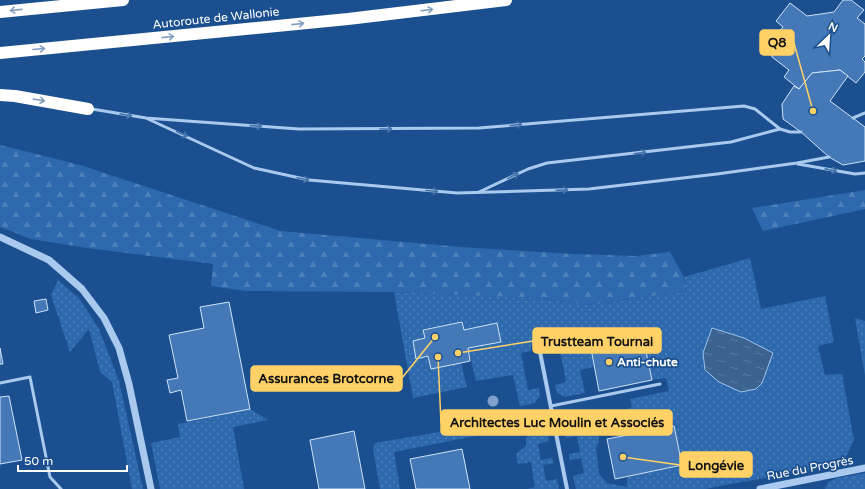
<svg xmlns="http://www.w3.org/2000/svg" width="865" height="489" font-family="'Varela Round',sans-serif">
	<defs>
		<pattern id="grass-dots" width="8" height="8" patternUnits="userSpaceOnUse"><rect width="8" height="8" fill="#2e69ad"/><path d="M2 2h.1M6 6h.1" fill="none" stroke="#4d80b9" stroke-width="1.8" stroke-linecap="round"/></pattern>
		<pattern id="forest-firs" width="22" height="20" patternUnits="userSpaceOnUse"><rect width="22" height="20" fill="#2e69ad"/><path d="M5 1l3.5 6h-7zM16 11l3.5 6h-7z" fill="#4d80b9"/></pattern>
		<pattern id="water-ripples" width="26" height="14" patternUnits="userSpaceOnUse"><rect width="26" height="14" fill="#3c6290"/><path d="M2 4q2-2 4 0t4 0M15 11q2-2 4 0t4 0" fill="none" stroke="#597aa1"/></pattern>
	</defs>
	<rect width="100%" height="100%" fill="#1b4f8f"/>
	<g fill="url(#grass-dots)">
		<path d="M750,258L761,309L825,296L834,342L818,346L825,375L842,374L854,440L842,465L724,485L706,489H576L573,476L584,473L581,458L570,460L569,454L580,452L577,436L566,438L564,430L565,429L570,423L585,420L597,421L599,442L596,448L599,474L607,483L627,487V477L682,465L672,417L620,428L619,416L624,410L632,407L630,399L669,391L666,378L652,380L641,328L589,338L594,367L580,370L585,393L565,397L558,393H557L555,385L566,382L559,345L548,347L546,342L531,345V351L521,353L528,390L539,388L540,397H539L535,403L520,406L513,375L476,381L468,348L501,342L497,323L464,330L462,322L423,329L425,338L413,341L416,359L428,356L431,369L461,363L467,387L413,398L394,292L534,298L589,305L686,291L684,277Z"/>
		<path d="M58,280L79,298L99,329L119,381L143,489H132L112,382L100,372L89,329L70,352L51,295Z"/>
		<path d="M855,318L865,321V376Z"/>
		<path d="M250,409L268,420L233,427L244,489H160L151,443L180,437L178,424Z"/>
		<path d="M522,418L521,421L501,425L500,431L394,452L400,489H380L373,449L375,443Z"/>
		<path d="M530,431H545L548,433L549,441L538,444L541,460L552,458L554,463L543,465L546,481L557,479L559,489H527L535,487L531,462L518,464L516,454L526,446V439Z"/>
		<path d="M865,473V489H825L828,482L837,478Z"/>
	</g>
	<g fill="url(#forest-firs)">
		<path d="M0,145L80,165L281,231L461,247L574,254L636,256L670,252L684,277L686,291L589,305L534,298L394,292L245,291L211,286L213,264L87,248L31,239L0,227Z"/>
		<path d="M865,190V209L763,231L752,208Z"/>
	</g>
	<path fill="url(#water-ripples)" stroke="#9cc4f0" d="M712,328L744,338L773,353L762,383L756,389L741,392L719,382L705,370L703,353Z"/>
	<g fill="#4478b7" stroke="#cfe3fa">
		<path d="M843,0H851L864,10L857,18L865,24V56L862,59L865,62V72L856,83L840,70L812,73L799,89L784,77L789,70L772,57L770,43L783,27L776,21L790,3L807,16L834,12Z"/>
		<path d="M840,70L848,76L830,101L865,127V161L843,165L829,157L801,132L783,119L782,104L794,86L799,89L812,73Z"/>
		<path d="M46,299L48,310L36,313L34,301Z"/>
		<path d="M229,302L250,409L187,421L181,390L170,393L167,380L178,378L169,335L204,328L200,307Z"/>
		<path d="M462,322L464,330L497,323L501,342L468,348L470,361L461,363L431,369L428,356L416,359L413,341L425,338L423,330Z"/>
		<path d="M641,328L652,380L599,391L589,338Z"/>
		<path d="M0,348L3,364H0Z"/>
		<path d="M9,396L22,460L0,464V397Z"/>
		<path d="M674,426L682,465L615,479L607,439Z"/>
		<path d="M354,431L365,489H319L310,440Z"/>
		<path d="M462,449L470,489H416L410,459Z"/>
	</g>
	<g fill="none" stroke-linecap="round" stroke-linejoin="round">
		<g stroke="#a9c9ee" stroke-width="3">
			<path d="M92,109L146,118L299,129L479,128L744,106L755,109L780,129L790,132H801"/>
			<path d="M853,118L865,113"/>
			<path d="M148,119L254,168L309,180L457,193L589,189L717,174L797,163L829,157"/>
			<path d="M798,164L855,174L865,173"/>
			<path d="M479,192L528,169L547,163L731,142L780,129"/>
			<path d="M0,383L30,377L50,477L61,489"/>
			<path d="M551,406L660,384"/>
		</g>
		<path stroke="#a9c9ee" stroke-width="4" d="M539,347L567,489"/>
		<g stroke="#a9c9ee" stroke-width="7">
			<path d="M0,237L49,260L82,289L104,318L119,348L129,384L151,489"/>
			<path d="M760,489L865,468"/>
		</g>
		<g stroke="#fff" stroke-width="12">
			<path d="M0,12L123,0"/>
			<path d="M0,53L348,19L506,0"/>
			<path d="M0,95L15,96L88,109"/>
		</g>
	</g>
	<circle fill="#7ea0ca" cx="493" cy="401" r="5.5"/>
	<defs><path id="oneway-shaft" d="M-6 0H5M1.5-3L5.5 0L1.5 3" fill="none" stroke-width="1.6" stroke-linecap="round" stroke-linejoin="round"/></defs>
	<g stroke="#829ec1">
		<use href="#oneway-shaft" transform="translate(16 10) rotate(174)"/>
		<use href="#oneway-shaft" transform="translate(427 10) rotate(-7)"/>
		<use href="#oneway-shaft" transform="translate(298 24) rotate(-6)"/>
		<use href="#oneway-shaft" transform="translate(168 37) rotate(-6)"/>
		<use href="#oneway-shaft" transform="translate(39 49) rotate(-5)"/>
		<use href="#oneway-shaft" transform="translate(39 100) rotate(10)"/>
	</g>
	<g stroke="#4674ac">
		<use href="#oneway-shaft" transform="translate(126 115) rotate(9)"/>
		<use href="#oneway-shaft" transform="translate(516 125) rotate(-5)"/>
		<use href="#oneway-shaft" transform="translate(256 126) rotate(4)"/>
		<use href="#oneway-shaft" transform="translate(386 129)"/>
		<use href="#oneway-shaft" transform="translate(182 134) rotate(25)"/>
		<use href="#oneway-shaft" transform="translate(640 153) rotate(-7)"/>
		<use href="#oneway-shaft" transform="translate(831 170) rotate(11)"/>
		<use href="#oneway-shaft" transform="translate(513 176) rotate(-26)"/>
		<use href="#oneway-shaft" transform="translate(303 179) rotate(12)"/>
		<use href="#oneway-shaft" transform="translate(562 190) rotate(-2)"/>
		<use href="#oneway-shaft" transform="translate(432 191) rotate(5)"/>
	</g>
	<circle fill="#ffd166" stroke="#1b4f8f" stroke-width="1.5" cx="609" cy="362" r="4"/>
	<g text-anchor="middle" dominant-baseline="central" stroke-width="3.5" stroke-linejoin="round" paint-order="stroke">
		<g font-size="12" fill="#fff" stroke="#1b4f8f">
			<text transform="translate(216 18) rotate(-6)">Autoroute de Wallonie</text>
			<text transform="translate(810 468) rotate(-11)">Rue du Progrès</text>
		</g>
		<g font-size="12" font-weight="bold" fill="#fff" stroke="#1b4f8f" text-anchor="start">
			<text x="617" y="362">Anti-chute</text>
		</g>
	</g>
	<path fill="none" stroke="#ffd166" stroke-width="1.5" d="M813 111L794 43M458 353L533 341M435 337L402 378M438 357L441 423M623 457L680 465"/>
	<g fill="#ffd166" stroke="#1b4f8f" stroke-width="1.5">
		<circle cx="813" cy="111" r="4"/>
		<circle cx="458" cy="353" r="4"/>
		<circle cx="435" cy="337" r="4"/>
		<circle cx="438" cy="357" r="4"/>
		<circle cx="623" cy="457" r="4"/>
	</g>
	<g fill="#ffd166" stroke="#ffd166" stroke-width="1.5">
		<rect x="760" y="30" width="34" height="25" rx="4"/>
		<rect x="533" y="328" width="128" height="25" rx="4"/>
		<rect x="251" y="366" width="151" height="25" rx="4"/>
		<rect x="441" y="410" width="231" height="25" rx="4"/>
		<rect x="680" y="452" width="72" height="25" rx="4"/>
	</g>
	<g font-size="13" text-anchor="middle" font-weight="bold" fill="#111">
		<text x="777" y="47">Q8</text>
		<text x="597" y="346">Trustteam Tournai</text>
		<text x="326" y="383">Assurances Brotcorne</text>
		<text x="557" y="427">Architectes Luc Moulin et Associés</text>
		<text x="716" y="470">Longévie</text>
	</g>
	<g transform="translate(829 36) rotate(25)" stroke="#1b4f8f" stroke-width="3" paint-order="stroke">
	<path d="M0-3L7 15L0 10L-7 15Z" fill="#ffffff"/>
	<text y="-6" font-size="11" font-weight="bold" text-anchor="middle" fill="#ffffff">N</text>
	</g>
	<path d="M18 465v6h109v-6" fill="none" stroke="#ffffff" stroke-width="2"/>
	<text x="24" y="465" font-size="12" fill="#ffffff" stroke="#1b4f8f" stroke-width="3" paint-order="stroke">50 m</text>
</svg>
